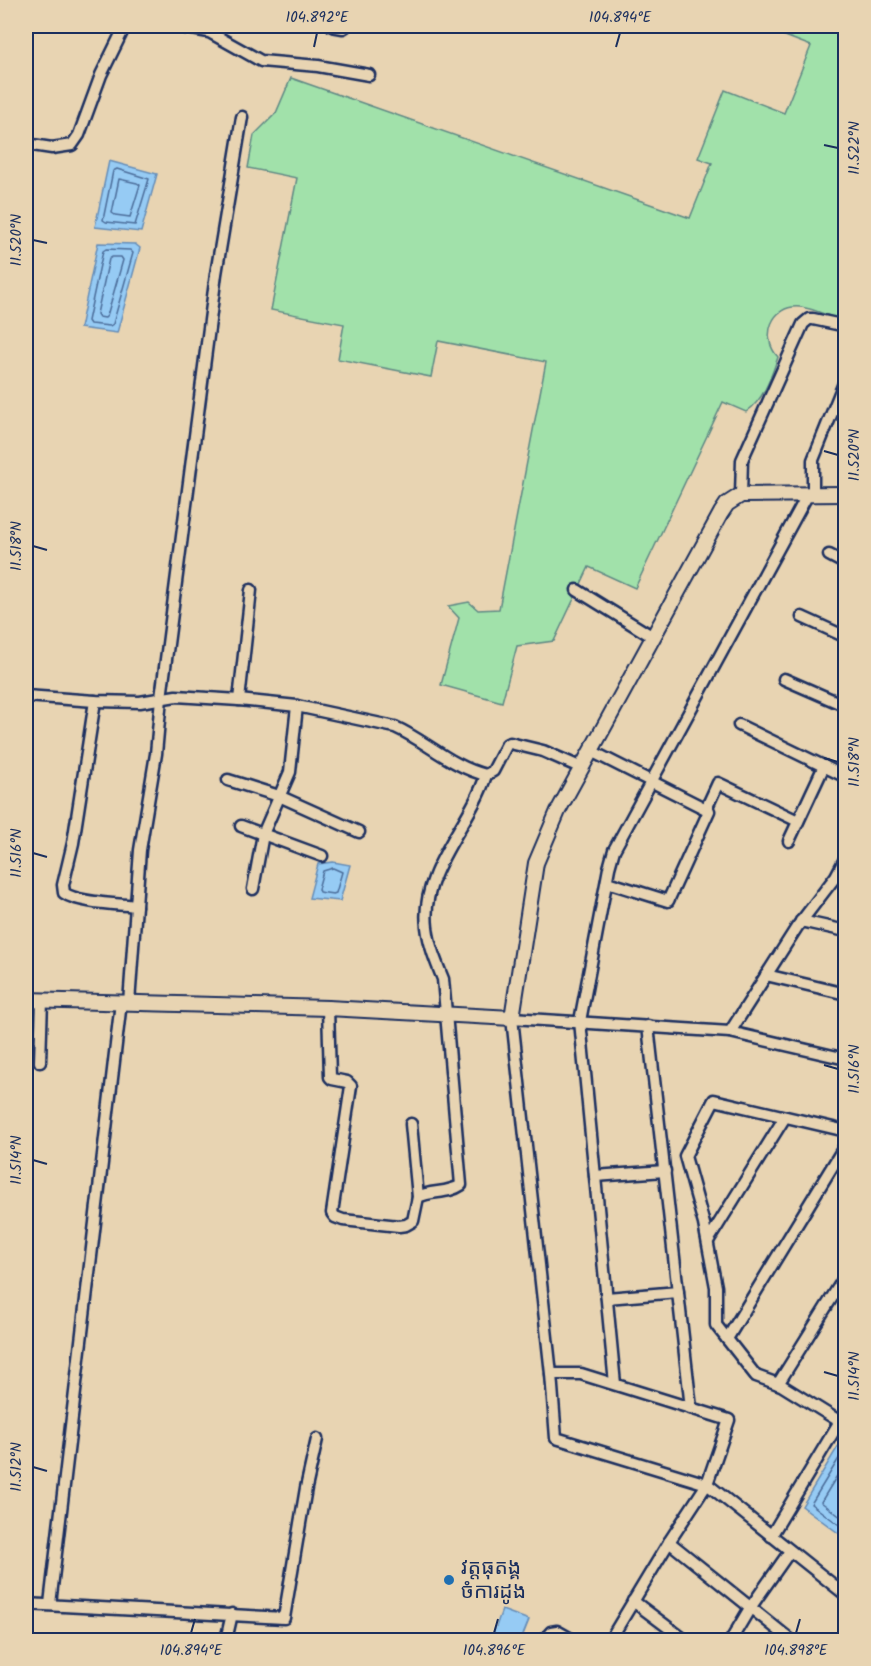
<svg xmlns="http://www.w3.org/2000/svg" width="871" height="1666" font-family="Kalam,'Noto Sans Khmer',sans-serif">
	<rect width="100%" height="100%" fill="#e8d4b2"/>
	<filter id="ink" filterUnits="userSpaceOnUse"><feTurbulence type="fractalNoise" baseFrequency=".0167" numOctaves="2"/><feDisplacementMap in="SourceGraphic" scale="12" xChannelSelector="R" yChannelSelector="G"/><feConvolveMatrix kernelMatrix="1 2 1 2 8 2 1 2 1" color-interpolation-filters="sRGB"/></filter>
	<g filter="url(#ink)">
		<path fill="#a1e1aa" stroke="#5e8884" stroke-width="1.5" d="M759,26H845V322C833,318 813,308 800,307C771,304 760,338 778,357C771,377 764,400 746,412L723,402L635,588L589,567L554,641L517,646L502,702L441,685L459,618L448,606L469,602L478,610L499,609L546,362L438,341L431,377L338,359L344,324L271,310L297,178L248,168L254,135L276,113L291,78L690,218L712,163L698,158L725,90L784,113L811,46Z"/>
		<g fill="#96cbf4" stroke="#658db8" stroke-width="1.5">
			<path d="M109,161L157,174L141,232L95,227Z"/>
			<path d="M98,243L135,244L140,248L117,333L80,328Z"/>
			<path d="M333,862L350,865L340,901L309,898L318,864Z"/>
			<path d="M845,1435V1538L802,1506Z"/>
			<path d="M502,1610L529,1620L521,1640H491Z"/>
		</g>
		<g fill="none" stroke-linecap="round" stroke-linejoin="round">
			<g stroke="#4c6d9a" stroke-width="1.5">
				<path d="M117,169L149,179L135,225L106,222L103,220L113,171Z"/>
				<path d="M119,179L137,183L140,185L130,217L115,215L112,213Z"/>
				<path d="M106,249L130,250L133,253L113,324L110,326L90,324L88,321L103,251Z"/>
				<path d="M112,257H121L123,260L107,316L105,318L99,317L97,314L109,259Z"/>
				<path d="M333,868L342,872L336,893L333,894L319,892L318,889L323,871Z"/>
				<path d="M846,1447L811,1504L846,1530"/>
				<path d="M846,1461L821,1502L846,1521"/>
			</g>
			<g stroke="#1b2f5e" stroke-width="15">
				<g id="minor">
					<path d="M176,26L209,32L261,61L318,66L369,75"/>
					<path d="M332,26L343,28L346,26"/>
					<path d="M26,144L52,148L72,145L79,135L101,75L125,26"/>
					<path d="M813,494V460L846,378"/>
					<path d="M741,495L742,460L803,324L809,319H813L846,326"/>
					<path d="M829,555L846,564"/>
					<path d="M577,590L653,637"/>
					<path d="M802,617L846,637"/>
					<path d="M784,679L846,706"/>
					<path d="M26,696L95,701L140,702L176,696L239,700L297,706L395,727C426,741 452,767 486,775L493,771L507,744L510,743L543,751L582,768"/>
					<path d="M239,700L251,590"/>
					<path d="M95,701L73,843L63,885L64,893C78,903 118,904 136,906"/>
					<path d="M739,725L846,777"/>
					<path d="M591,751L706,809"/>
					<path d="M228,780L279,796L359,832"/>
					<path d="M241,826L322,856"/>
					<path d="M789,841L824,766"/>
					<path d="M607,882L668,901L709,811L706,809L718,783L798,821"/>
					<path d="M253,889L263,834L290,772L297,706"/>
					<path d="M801,921L846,931"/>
					<path d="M766,975L846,994"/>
					<path d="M129,1003L140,850L156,754L161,698L216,274L242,117"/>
					<path d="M328,1008L330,1077L332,1079L347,1082L351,1086L332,1213L335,1217L343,1220L399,1226L406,1225L413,1221L418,1197C431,1190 448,1194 461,1185L443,979C436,962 429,945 427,927C420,870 470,826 486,775"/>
					<path d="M648,1026L691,1408"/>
					<path d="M730,1032L797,927L836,876L846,857"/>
					<path d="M846,1059L730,1032L512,1018L551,1374L556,1438L707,1484L846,1595"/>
					<path d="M40,1062L42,1000"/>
					<path d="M411,1124L418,1197"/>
					<path d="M595,1176L665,1171"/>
					<path d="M708,1241L785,1117"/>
					<path d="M607,1298L678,1292"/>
					<path d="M727,1339L846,1144"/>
					<path d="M551,1374H581L729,1420L707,1484L669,1542L610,1640"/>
					<path d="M615,1384L580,1021L609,868L614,850L808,494"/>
					<path d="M778,1384L846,1275"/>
					<path d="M839,1421L781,1385L756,1376L716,1325V1287L704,1224L685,1156L714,1100L846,1131"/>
					<path d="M771,1536L846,1411"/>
					<path d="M669,1542L791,1640"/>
					<path d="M633,1601L685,1640"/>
					<path d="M26,1604L284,1618L306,1488L317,1439"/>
					<path d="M50,1604L121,1002"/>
					<path d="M226,1640L232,1614"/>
					<path d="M544,1640L551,1632L557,1631L573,1640"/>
					<path d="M731,1640L750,1608L790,1551"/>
				</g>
			</g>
			<g stroke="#1b2f5e" stroke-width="18">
				<path id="tertiary" d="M26,1000L328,1008L512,1018L536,863L558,811L721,513L727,504L741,495L846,494"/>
			</g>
			<use href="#minor" stroke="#e8d4b2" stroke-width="10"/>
			<use href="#tertiary" stroke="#e8d4b2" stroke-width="14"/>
		</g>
	</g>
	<path fill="none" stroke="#1b2f5e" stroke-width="2" d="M314,47L317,33M616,47L620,33M824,145L838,148M33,240L47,243M824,451L838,455M33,546L47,550M824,758L838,762M33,853L47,857M824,1065L838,1069M33,1160L47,1164M824,1372L838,1376M33,1467L47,1471M191,1633L195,1619M494,1633L498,1619M796,1633L800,1619"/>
	<circle fill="#1f6fb2" stroke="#e8d4b2" stroke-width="2" cx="449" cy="1580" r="6"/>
	<g text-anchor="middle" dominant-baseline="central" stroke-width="4.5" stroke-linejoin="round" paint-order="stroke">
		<g font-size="21" fill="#1b2f5e" stroke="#e8d4b2" text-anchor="start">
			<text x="461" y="1568">វត្តធុតង្គ<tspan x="461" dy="24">ចំការដូង</tspan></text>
		</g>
	</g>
	<rect width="871" height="1666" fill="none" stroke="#e8d4b2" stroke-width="66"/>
	<rect x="33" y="33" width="805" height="1600" fill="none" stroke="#1b2f5e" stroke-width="2"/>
	<g font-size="15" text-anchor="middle" fill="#1b2f5e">
		<text x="317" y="22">104.892°E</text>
		<text x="620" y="22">104.894°E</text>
		<text transform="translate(854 148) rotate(-90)" y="5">11.522°N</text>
		<text transform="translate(16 240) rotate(-90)" y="5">11.520°N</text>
		<text transform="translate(854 455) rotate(-90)" y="5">11.520°N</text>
		<text transform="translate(16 546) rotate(-90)" y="5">11.518°N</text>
		<text transform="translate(854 762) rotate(-90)" y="5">11.518°N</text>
		<text transform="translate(16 853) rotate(-90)" y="5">11.516°N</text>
		<text transform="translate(854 1069) rotate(-90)" y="5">11.516°N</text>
		<text transform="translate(16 1160) rotate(-90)" y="5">11.514°N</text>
		<text transform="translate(854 1376) rotate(-90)" y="5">11.514°N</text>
		<text transform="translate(16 1467) rotate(-90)" y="5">11.512°N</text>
		<text x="191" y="1655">104.894°E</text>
		<text x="494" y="1655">104.896°E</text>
		<text x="796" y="1655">104.898°E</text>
	</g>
</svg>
